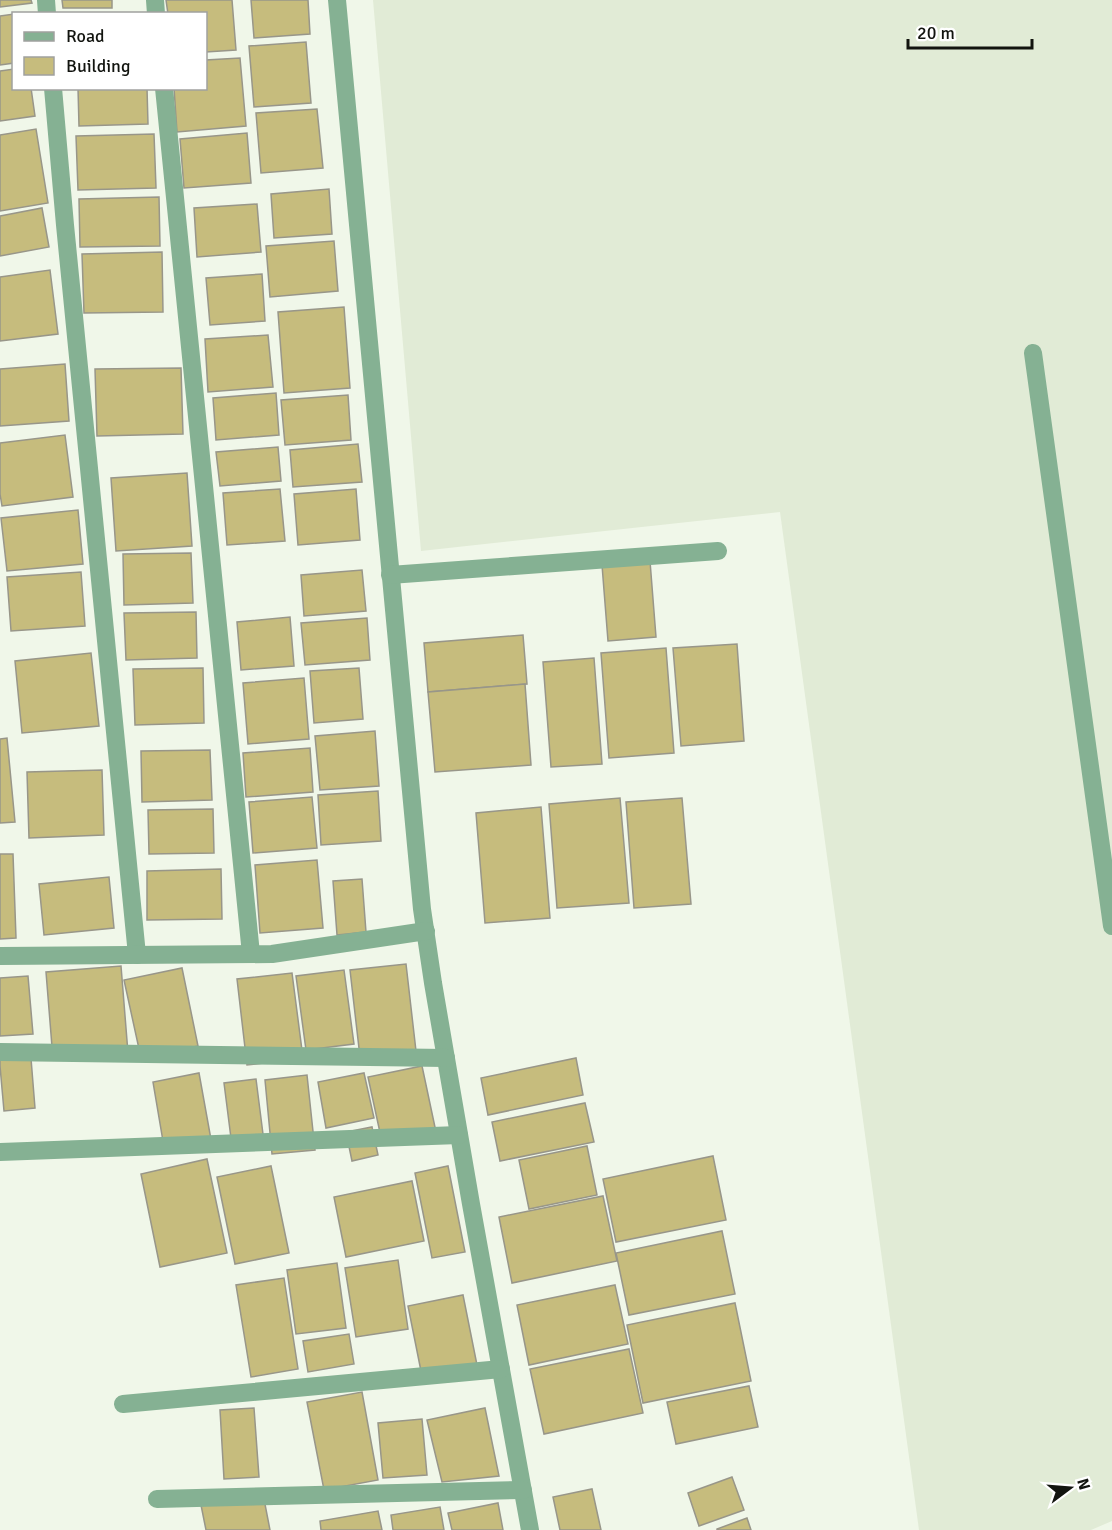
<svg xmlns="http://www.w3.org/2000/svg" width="1112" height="1530" font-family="Signika,sans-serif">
	<rect width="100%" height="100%" fill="#f0f7e9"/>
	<path fill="#e1ebd6" d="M373,0H1112V1521L1091,1530H919L780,512L421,551Z"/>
	<g fill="#c6bc7d" stroke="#989689" stroke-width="1.5">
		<path d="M0,0H31L32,3L0,7Z"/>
		<path d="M62,0H112V8H63Z"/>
		<path d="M166,0H232L236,50L206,52V14H168Z"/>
		<path d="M251,0H308L310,34L254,38Z"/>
		<path d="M14,14V63L0,65V16Z"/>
		<path d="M306,42L311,103L254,107L249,46Z"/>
		<path d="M240,58L246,126L177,132L174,88H206V60Z"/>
		<path d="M14,69V88H31L35,116L0,121V71Z"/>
		<path d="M78,88H147L148,124L79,126Z"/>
		<path d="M317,109L323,168L261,173L256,113Z"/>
		<path d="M36,129L48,203L0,211V135Z"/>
		<path d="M247,133L251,183L184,188L180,139Z"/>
		<path d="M154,134L156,188L78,190L76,136Z"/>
		<path d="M329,189L332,234L274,238L271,194Z"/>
		<path d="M159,197L160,246L80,247L79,199Z"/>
		<path d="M257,204L261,252L197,257L194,208Z"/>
		<path d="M42,208L49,247L0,256V216Z"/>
		<path d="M334,241L338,291L270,297L266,246Z"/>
		<path d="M162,252L163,312L84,313L82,254Z"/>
		<path d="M50,270L58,334L0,341V277Z"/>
		<path d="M262,274L265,321L210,325L206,278Z"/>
		<path d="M344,307L350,388L284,393L278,312Z"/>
		<path d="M268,335L273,387L208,392L205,339Z"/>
		<path d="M65,364L69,421L0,426V369Z"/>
		<path d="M181,368L183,434L97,436L95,369Z"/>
		<path d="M276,393L279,435L216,440L213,398Z"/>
		<path d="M348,395L351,440L285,445L281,400Z"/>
		<path d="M65,435L73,497L2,506L0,494V443Z"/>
		<path d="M358,444L362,482L293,487L290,450Z"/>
		<path d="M278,447L281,481L220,486L216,452Z"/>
		<path d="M187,473L192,546L116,551L111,478Z"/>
		<path d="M280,489L285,541L227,545L223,493Z"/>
		<path d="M356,489L360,540L298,545L294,494Z"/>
		<path d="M78,510L83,564L7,571L1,518Z"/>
		<path d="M191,553L193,603L124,605L123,554Z"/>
		<path d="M650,561L656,637L608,641L602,565Z"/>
		<path d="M362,570L366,611L304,616L301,575Z"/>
		<path d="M81,572L85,626L11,631L7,577Z"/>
		<path d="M196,612L197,658L126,660L124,613Z"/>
		<path d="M290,617L294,666L241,670L237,622Z"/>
		<path d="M367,618L370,660L305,665L301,623Z"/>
		<path d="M523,635L527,684L428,692L424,643Z"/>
		<path d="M737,644L744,741L681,746L673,648Z"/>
		<path d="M666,648L674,753L609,758L601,653Z"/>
		<path d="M91,653L99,726L22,733L15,661Z"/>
		<path d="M594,658L602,764L551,767L543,662Z"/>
		<path d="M203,668L204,723L135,725L133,669Z"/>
		<path d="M359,668L363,719L314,723L310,671Z"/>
		<path d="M304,678L309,739L248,744L243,683Z"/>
		<path d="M525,684L531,765L435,772L428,692Z"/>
		<path d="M375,731L379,786L320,790L315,736Z"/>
		<path d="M7,738L15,822L0,823V739Z"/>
		<path d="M310,748L313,792L246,797L243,753Z"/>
		<path d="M210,750L212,800L142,802L141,751Z"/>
		<path d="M102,770L104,835L29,838L27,772Z"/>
		<path d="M378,791L381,841L321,845L318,795Z"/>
		<path d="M312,797L317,848L253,853L249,802Z"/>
		<path d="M620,798L629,903L557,908L549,804Z"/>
		<path d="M682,798L691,904L634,908L626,802Z"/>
		<path d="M541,807L550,918L485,923L476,813Z"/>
		<path d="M213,809L214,853L149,854L148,810Z"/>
		<path d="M0,854H13L16,938L0,939Z"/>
		<path d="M317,860L323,928L260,933L255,865Z"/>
		<path d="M221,869L222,919L147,920V871Z"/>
		<path d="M109,877L114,928L44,935L39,884Z"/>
		<path d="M362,879L366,932L337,935L333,881Z"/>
		<path d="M406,964L416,1051L360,1057L350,970Z"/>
		<path d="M121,966L128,1053L53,1059L46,972Z"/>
		<path d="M182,968L198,1046L141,1058L124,980Z"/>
		<path d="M344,970L354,1044L306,1050L296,976Z"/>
		<path d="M292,973L303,1058L247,1065L237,979Z"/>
		<path d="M28,976L33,1034L0,1036V978Z"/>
		<path d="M30,1046L35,1108L4,1111L0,1066V1049Z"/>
		<path d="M576,1058L583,1095L488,1115L481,1078Z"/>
		<path d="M422,1066L436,1132L382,1142L368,1077Z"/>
		<path d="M199,1073L212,1145L165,1153L153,1082Z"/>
		<path d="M364,1073L374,1118L326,1128L318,1082Z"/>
		<path d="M307,1075L315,1150L272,1154L265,1080Z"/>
		<path d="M256,1079L264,1142L232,1146L224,1083Z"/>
		<path d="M585,1103L594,1142L500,1161L492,1122Z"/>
		<path d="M372,1127L378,1155L352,1161L346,1132Z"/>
		<path d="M587,1146L597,1195L529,1209L519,1160Z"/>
		<path d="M713,1156L726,1220L616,1242L603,1179Z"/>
		<path d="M207,1159L227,1253L160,1267L141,1174Z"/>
		<path d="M271,1166L289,1253L235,1264L217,1177Z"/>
		<path d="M448,1166L465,1252L432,1258L415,1173Z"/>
		<path d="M412,1181L424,1241L346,1257L334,1197Z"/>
		<path d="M603,1196L617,1261L512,1283L499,1217Z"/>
		<path d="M722,1231L735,1294L629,1315L616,1253Z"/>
		<path d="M398,1260L408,1329L356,1337L345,1268Z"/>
		<path d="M337,1263L346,1328L296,1334L287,1270Z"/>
		<path d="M284,1278L298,1369L251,1377L236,1285Z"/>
		<path d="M615,1285L628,1344L529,1365L517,1305Z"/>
		<path d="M463,1295L477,1365L422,1376L408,1306Z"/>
		<path d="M735,1303L751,1381L643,1403L627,1325Z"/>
		<path d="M349,1334L354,1364L308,1372L303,1341Z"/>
		<path d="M629,1349L643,1413L544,1434L530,1369Z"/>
		<path d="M749,1386L758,1427L676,1444L667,1402Z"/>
		<path d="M362,1392L378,1480L324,1490L307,1402Z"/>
		<path d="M254,1408L259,1477L224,1479L220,1410Z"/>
		<path d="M485,1408L499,1476L442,1482L427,1420Z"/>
		<path d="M422,1419L427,1475L383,1478L378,1423Z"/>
		<path d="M732,1477L744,1510L699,1526L688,1493Z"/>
		<path d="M592,1489L601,1530H560L553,1497Z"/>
		<path d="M263,1494L270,1530H206L201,1505Z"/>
		<path d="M498,1503L503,1530H452L448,1513Z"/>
		<path d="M440,1507L444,1530H393L391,1515Z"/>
		<path d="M378,1511L382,1530H321L320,1521Z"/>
		<path d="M747,1518L751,1530H717V1529Z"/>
	</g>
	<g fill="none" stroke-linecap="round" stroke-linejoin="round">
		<path stroke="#85b193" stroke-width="18" d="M1033,353L1112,926"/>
		<g stroke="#85b193" stroke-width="18">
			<path d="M46,0L47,14"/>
			<path d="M155,0L156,14"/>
			<path d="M337,0L422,909L433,983L471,1204L530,1530"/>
			<path d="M53,88L65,225L137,955"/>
			<path d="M164,88L251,954"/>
			<path d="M390,575L718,551"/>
			<path d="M0,956L272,954L426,931"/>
			<path d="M0,1052L446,1058"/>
			<path d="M0,1152L459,1135"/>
			<path d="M123,1404L501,1369"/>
			<path d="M157,1499L523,1490"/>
		</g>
	</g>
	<rect x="12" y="12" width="195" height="78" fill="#ffffff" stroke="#a0a19f" stroke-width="1.5"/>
	<rect x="24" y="32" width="30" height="9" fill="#85b193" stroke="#a0a19f" stroke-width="1.5"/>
	<text x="66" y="42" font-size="18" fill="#12140f">Road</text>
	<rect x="24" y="57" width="30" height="18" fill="#c6bc7d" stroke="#a0a19f" stroke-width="1.5"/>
	<text x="66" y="72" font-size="18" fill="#12140f">Building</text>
	<g transform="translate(1070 1488) rotate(74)" stroke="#ffffff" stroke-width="4.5" paint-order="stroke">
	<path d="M0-4.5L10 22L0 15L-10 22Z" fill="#12140f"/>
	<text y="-9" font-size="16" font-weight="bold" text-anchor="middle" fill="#12140f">N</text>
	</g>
	<path d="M908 39v9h124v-9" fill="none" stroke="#12140f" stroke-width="3"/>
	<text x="917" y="39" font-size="18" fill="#12140f" stroke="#ffffff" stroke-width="4.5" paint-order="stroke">20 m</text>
</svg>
